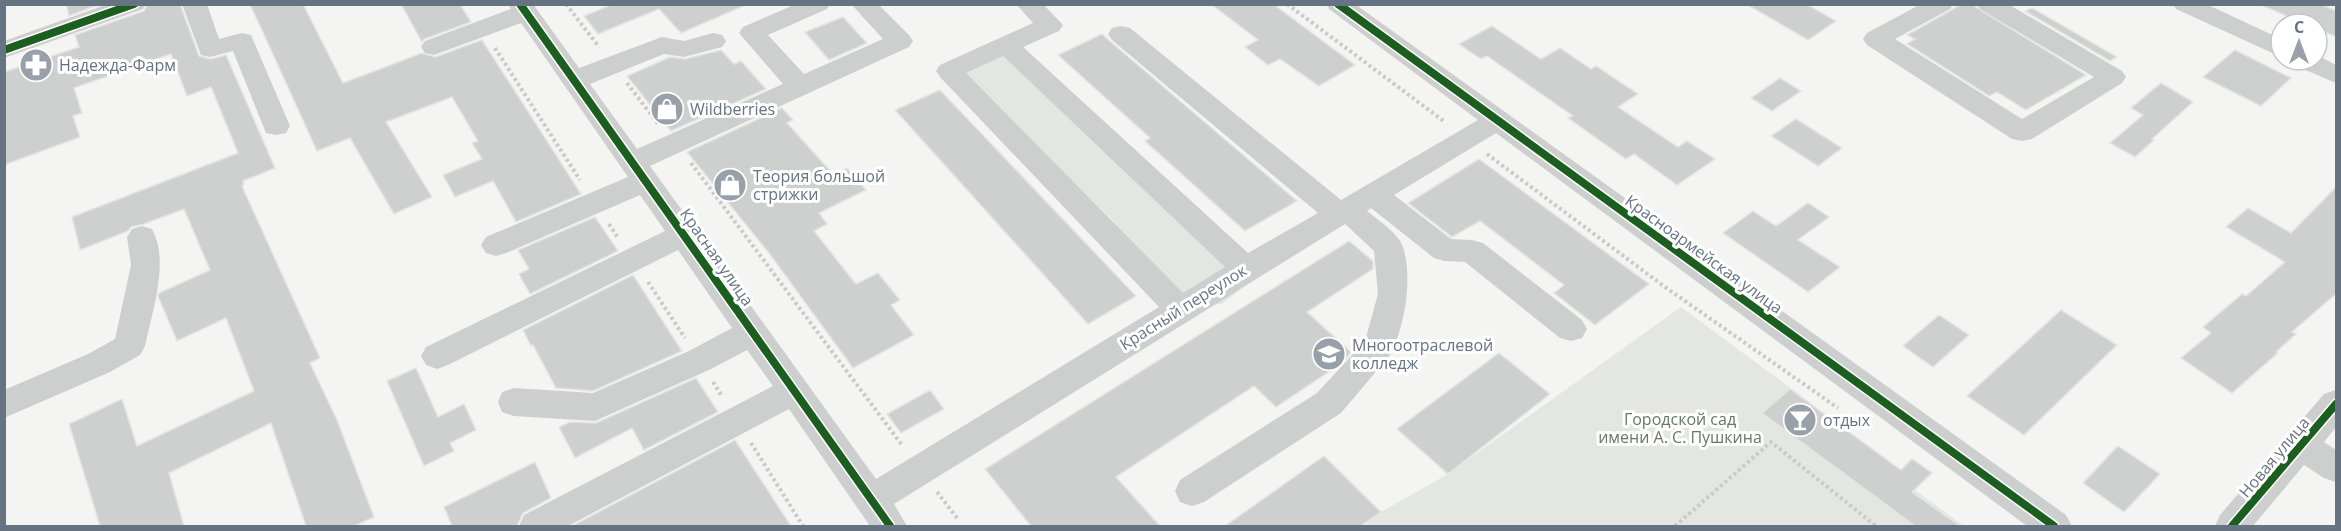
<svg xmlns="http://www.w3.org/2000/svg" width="2341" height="531" font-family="'Open Sans',sans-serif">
	<rect width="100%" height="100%" fill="#f4f5f3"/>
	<g fill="#e4e7e1">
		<path d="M1002,52L1240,274V290L1222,304L1190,308L1139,255L1110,218L1019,132L957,80L968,67Z"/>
		<path d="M1681,307L1915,480L1912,488L1964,526H1364L1381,512L1448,474Z"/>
	</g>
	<g fill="#cecfcf" stroke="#e4e4e3" stroke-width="1.5">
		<path d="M66,4H100L69,16Z"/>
		<path d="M148,4H180L199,56L211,59L226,55L275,168L243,181L244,185L242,186L320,358L310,363L337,420L374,517L354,526H306L271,423L169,473L184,526H100L69,424L122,399L137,446L254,391L226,318L177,341L158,296L159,293L210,270L184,209L144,224L131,227L128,231L80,250L72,217L238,153L211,87L187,96L171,54L74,88L82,113L73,116L80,137L4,165V72L79,47L75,35L144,11Z"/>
		<path d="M250,4H303L343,83L422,53L435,57L482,40L581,194L516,222L493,181L455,197L443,175L482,159L472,143L478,141L452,97L386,122L432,197L394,214L350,138L317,151Z"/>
		<path d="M401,4H460L471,22L424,39L422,42Z"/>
		<path d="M613,4H748L681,33L659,9L598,34L584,16Z"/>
		<path d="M1211,4H1273L1355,65L1319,86L1280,59L1268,65L1245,47L1258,40Z"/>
		<path d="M1746,4H1806L1836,21L1808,40Z"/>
		<path d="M1962,4H1971L2086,75L2026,110L1997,92L1989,96L1907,44L1915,39L1907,35Z"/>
		<path d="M2259,4H2320L2337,11V37L2317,29V24H2305Z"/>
		<path d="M2032,8L2117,57L2110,61L2025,11Z"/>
		<path d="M843,17L867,43L829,60L805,32Z"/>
		<path d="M1492,26L1541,59L1560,48L1591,69L1596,66L1638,94L1618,107L1678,147L1687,141L1715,159L1677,185L1634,154L1626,159L1568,118L1573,116L1487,56L1481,59L1459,44Z"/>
		<path d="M1102,34L1111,42L1297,201L1245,231L1145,141L1150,138L1058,55Z"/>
		<path d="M721,50L734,64L741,61L766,89L671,131L627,76L670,57L685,59Z"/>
		<path d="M2235,50L2291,78L2261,106L2203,77Z"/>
		<path d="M1780,78L1801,91L1772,111L1751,98Z"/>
		<path d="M2161,83L2193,102L2152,139L2154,140L2135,157L2110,143L2143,115L2131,108Z"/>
		<path d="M940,90L1136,296L1088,324L895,110Z"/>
		<path d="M782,108L793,120L787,123L834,175L847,168L866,190L819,213L827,224L814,231L856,284L878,273L900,300L891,305L914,335L853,368L769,253L687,152Z"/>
		<path d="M1796,119L1842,148L1818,166L1771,136Z"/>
		<path d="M1479,159L1649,284L1595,325L1554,293L1564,285L1480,221L1452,237L1408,203Z"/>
		<path d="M2337,186V293L2292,332L2296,334L2276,352L2278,353L2232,393L2181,358L2211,333L2203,327L2242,294L2246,296L2285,262L2226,227L2248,208L2291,233Z"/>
		<path d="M1808,203L1829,217L1798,240L1840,267L1808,292L1723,233L1753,211L1776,226Z"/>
		<path d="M595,217L618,251L530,294L519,274L529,269L518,250Z"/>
		<path d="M1349,241L1373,261V269L1307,312L1351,352L1342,363L1276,407L1254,386L1116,477L1160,526H1031L985,469Z"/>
		<path d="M633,275L682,351L593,391L556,388L533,345L531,346L523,330Z"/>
		<path d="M2061,310L2117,345L2024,435L1967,396Z"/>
		<path d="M1939,315L1969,335L1933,367L1903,346Z"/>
		<path d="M1499,353L1550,394L1448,474L1397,429Z"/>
		<path d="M416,368L438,417L464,404L476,430L450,443L454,451L424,466L387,381Z"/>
		<path d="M696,378L718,412L644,450L632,428L575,458L559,427L570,422L596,423Z"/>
		<path d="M1790,389L1901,470L1912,459L1932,473L1912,492L1960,526H1915L1762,413Z"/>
		<path d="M930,390L944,409L901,433L887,414Z"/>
		<path d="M735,440L791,526H572Z"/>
		<path d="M2118,446L2160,474L2124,512L2083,483Z"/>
		<path d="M1324,456L1381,512L1361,526H1225Z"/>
		<path d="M535,462L551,498L523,513L517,526H452L444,507Z"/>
	</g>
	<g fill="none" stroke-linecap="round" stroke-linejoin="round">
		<g stroke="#cacacb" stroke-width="4" stroke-dasharray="3 3" stroke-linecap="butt">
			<path d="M566,4L599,47"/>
			<path d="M1287,4L1445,122"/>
			<path d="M495,48L580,180"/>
			<path d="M627,83L659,125"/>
			<path d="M1487,154L1665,287L1838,408"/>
			<path d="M691,163L902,445"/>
			<path d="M609,224L618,238"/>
			<path d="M648,282L685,338"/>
			<path d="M713,382L722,396"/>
			<path d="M751,443L803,526"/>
			<path d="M937,492L957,518"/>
			<path d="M1675,526L1771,442L1876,526"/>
		</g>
		<g fill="#cdcece" fill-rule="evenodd">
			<path d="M108,4H146L143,9L4,58V41Z"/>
			<path d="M182,4H207L219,39L242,33L251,35L290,126L286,133L276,135L266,133L233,51L210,57L201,55Z"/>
			<path d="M508,4H533L579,68L662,37L684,41L713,33L722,35L726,41L722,47L684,57L664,54L590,84L637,149L783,84L739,33L743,27L796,4H830L827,9L768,35L804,74L883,39L851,4H878L909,35L913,41L909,47L650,166L876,479L1159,307L940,77L936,71L940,65L1033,23L1016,4H1043L1063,25L1059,31L1023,47L1248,253L1318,213L1112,40L1108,34L1112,28L1121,26L1130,28L1341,200L1478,120L1329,9L1326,4H1355L2066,515L2072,526H2027L1496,133L1394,195L1451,239L1472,240L1483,243L1582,320L1587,329L1582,338L1571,341L1560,338L1465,262L1444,261L1434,258L1371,208L1367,211C1378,220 1398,233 1403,247C1413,278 1405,326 1390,355L1341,413L1204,502L1192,506L1180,502L1175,491L1180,480L1317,393L1365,341L1378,294L1374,251L1345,224L894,504L907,526H870L789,409L568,526H519L524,515L773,386L747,350L711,369L595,421L514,416L502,412L498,402L502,392L514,388L593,393L689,351L732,328L678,250L448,365L437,369L426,365L421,356L426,347L665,231L640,195L506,253L496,256L486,253L481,245L486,237L628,177L521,23L434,55L425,53L421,47L425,41L511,9ZM1003,56L1225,267L1183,293L966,73Z"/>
			<path d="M1921,4H1953L1950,9L1895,39L2022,119L2094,77L1980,9L1977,4H2008L2122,71L2126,77L2122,83L2032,139L2022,141L2012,139L1867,45L1863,39L1867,33Z"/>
			<path d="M2173,4H2206L2281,39V57L2176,9Z"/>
			<path d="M2317,55L2336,65V83L2296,66L2292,60H2317Z"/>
			<path d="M142,226L152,229C170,261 152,312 145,346L140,355L110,372L4,418V390L88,354L115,339L131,265L127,237L132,229Z"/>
			<path d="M2336,390V427L2324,442L2336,450V482L2324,478L2304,465L2253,526H2215L2220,515L2324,394Z"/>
		</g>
		<g stroke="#fff" stroke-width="11">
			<g id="cycleway">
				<path d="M520,4L890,526"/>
				<path d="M1338,4L2054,526"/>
				<path d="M4,50L134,4"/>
				<path d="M2232,526L2336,404"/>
			</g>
		</g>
		<use href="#cycleway" stroke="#1b5e20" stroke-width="8"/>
	</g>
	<defs>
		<g id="pharmacy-disc" transform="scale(1.725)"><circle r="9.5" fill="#98a0aa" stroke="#fff"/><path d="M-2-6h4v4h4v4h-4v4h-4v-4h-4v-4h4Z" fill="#fff"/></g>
		<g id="shop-disc" transform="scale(1.725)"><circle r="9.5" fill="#98a0aa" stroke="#fff"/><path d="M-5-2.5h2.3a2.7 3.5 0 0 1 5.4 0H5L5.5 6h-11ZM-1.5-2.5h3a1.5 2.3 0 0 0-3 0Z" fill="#fff"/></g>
		<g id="university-disc" transform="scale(1.725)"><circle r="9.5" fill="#98a0aa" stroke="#fff"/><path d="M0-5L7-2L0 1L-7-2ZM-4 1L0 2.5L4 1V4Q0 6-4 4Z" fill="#fff"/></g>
		<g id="bar-disc" transform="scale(1.725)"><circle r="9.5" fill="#98a0aa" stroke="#fff"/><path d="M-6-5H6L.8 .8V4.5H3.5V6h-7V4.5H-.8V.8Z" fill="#fff"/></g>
	</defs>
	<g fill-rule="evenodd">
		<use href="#pharmacy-disc" x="36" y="65"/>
		<use href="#shop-disc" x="667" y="109"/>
		<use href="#shop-disc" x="730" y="185"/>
		<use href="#university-disc" x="1329" y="354"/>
		<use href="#bar-disc" x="1800" y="420"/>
	</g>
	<g text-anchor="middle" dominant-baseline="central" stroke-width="6" stroke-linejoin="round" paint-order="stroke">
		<g font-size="16" fill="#667382" stroke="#fff" text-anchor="start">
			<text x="59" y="65">Надежда-Фарм</text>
			<text x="690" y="109">Wildberries</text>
			<text x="753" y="176">Теория большой<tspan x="753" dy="18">стрижки</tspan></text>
			<text x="1352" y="345">Многоотраслевой<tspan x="1352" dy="18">колледж</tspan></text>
			<text x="1823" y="420">отдых</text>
		</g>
		<g font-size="16" fill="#667382" stroke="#fff">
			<text transform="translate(1704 254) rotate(36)">Красноармейская улица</text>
			<text transform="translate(717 257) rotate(55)">Красная улица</text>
			<text transform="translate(1183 307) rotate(-32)">Красный переулок</text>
			<text transform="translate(2274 457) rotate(-50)">Новая улица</text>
		</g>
		<g font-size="16" fill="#677964" stroke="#fff">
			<text x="1680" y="419">Городской сад<tspan x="1680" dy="18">имени А. С. Пушкина</tspan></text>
		</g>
	</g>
	<rect width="2341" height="531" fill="none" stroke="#667382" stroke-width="12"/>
	<g transform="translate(2299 42)"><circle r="28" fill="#ffffff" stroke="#c2c7cd" stroke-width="1.5"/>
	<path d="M0-4.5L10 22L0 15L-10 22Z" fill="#98a0aa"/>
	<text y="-9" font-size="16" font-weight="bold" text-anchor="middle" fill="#667382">С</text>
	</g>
</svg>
